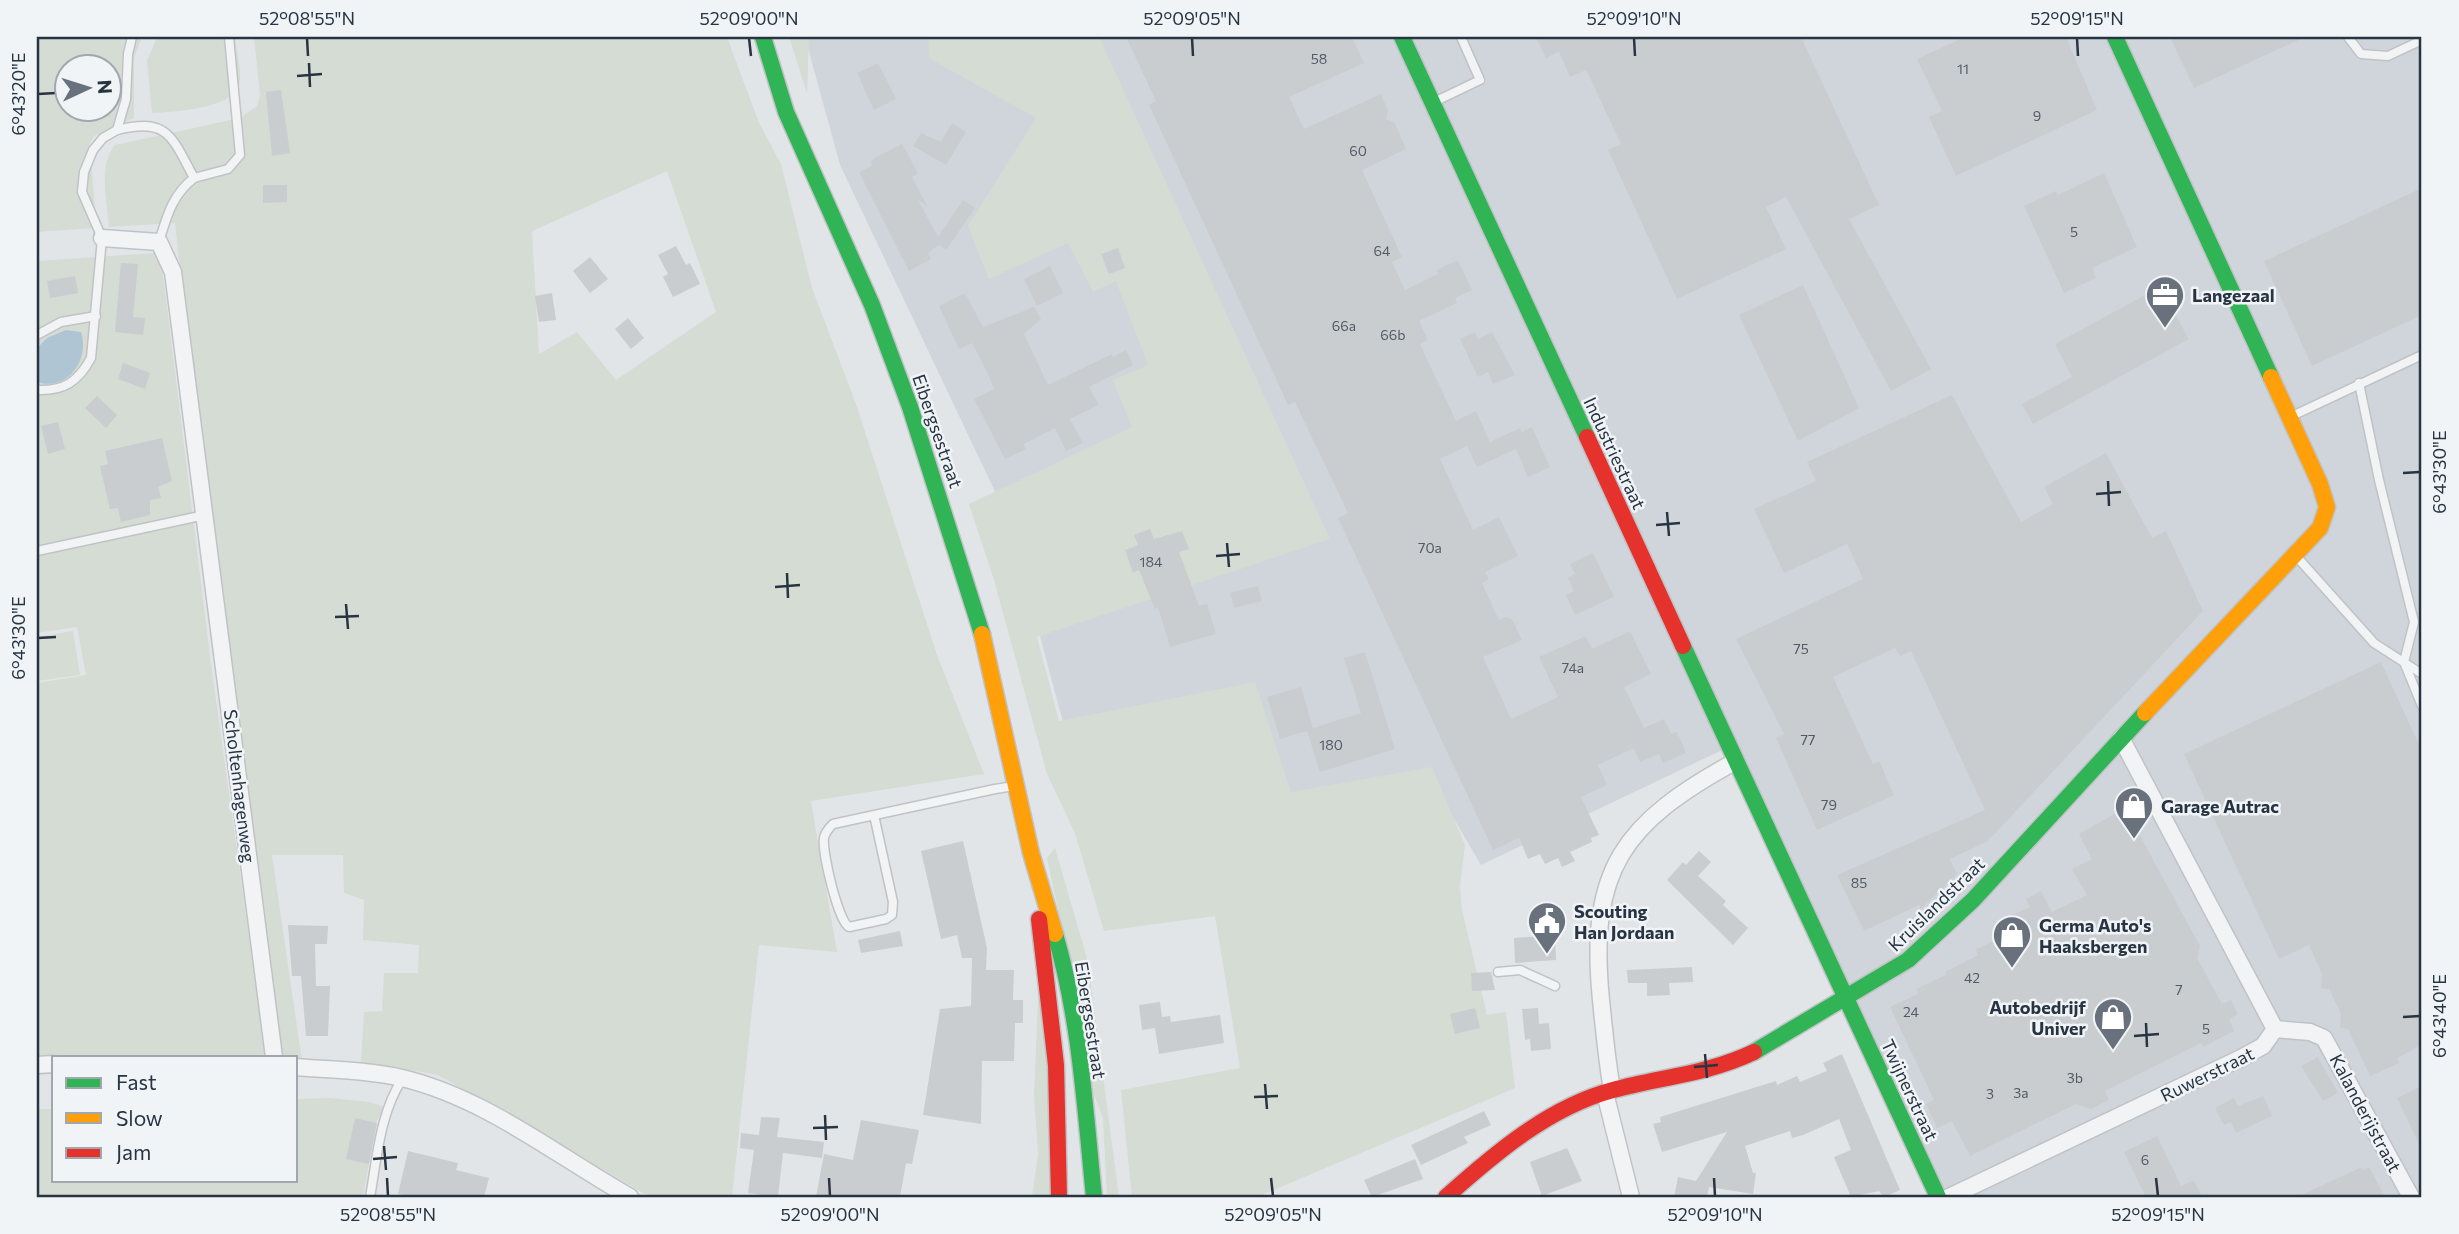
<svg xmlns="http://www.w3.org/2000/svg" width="2459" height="1234" font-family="Commissioner,sans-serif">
	<rect width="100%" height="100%" fill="#e2e5e8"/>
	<path fill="#d0d5db" d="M805,37H2422V1197H1936L1737,743L1481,865L1437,790L1096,845L1009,521L840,165Z"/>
	<g fill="#d4dcd3" fill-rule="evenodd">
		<path d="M37,37H142L134,58V118L94,136L90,143L96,226L94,228L37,232ZM66,66H108V108H66Z"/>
		<path d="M157,37H235C236,50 243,74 239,86C230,109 173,112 152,113L147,61Z"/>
		<path d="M254,37H727L759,123L781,164L812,288L856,404L937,655L984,774L811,801L837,952L759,945L732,1197H659L645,1194L438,1075L361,1062L364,1012L382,1011L384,973H418L419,945L363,940L364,900L344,893L343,855H272L302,1061L282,1055L191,370L175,223L109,227C107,203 98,164 115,145L240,118L257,106L260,95ZM667,171L716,312L616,380L577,332L539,354L532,231Z"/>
		<path d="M789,37H809L807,93Z"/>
		<path d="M928,37H1099L1330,539L1037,637L1059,721L1255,682L1291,792L1432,767L1465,845L1460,886L1462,910L1487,1015L1506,1012L1515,1088L1257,1197H1132L1121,1090L1240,1068L1215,916L1104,931L1075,833L1047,774L994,580L969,504L1132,427L1113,380L1148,365L1116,281L1093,292L1068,243L989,279L968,226L1036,118L929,58Z"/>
		<path d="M155,253L161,258L211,664L265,1052L264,1056L258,1057H54V1074L37,1075V683L86,675L77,627L37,633V261Z"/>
		<path d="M73,631L80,675L37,681V637Z"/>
		<path d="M1055,848L1088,962L1119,1197H1107L1103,1118L1089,1082L1078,1005L1047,858Z"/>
		<path d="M1039,978L1046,1031L1052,1197H1032L1038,1154L1034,1096Z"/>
		<path d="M331,1098L370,1102L384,1107L376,1123L363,1197H37V1109H54V1180H296V1099Z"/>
	</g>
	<path fill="#b0c5d4" d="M66,330L81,332C90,359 68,392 37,382V348L47,338Z"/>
	<g fill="#cacdd0">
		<path d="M1126,37H1352L1364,63L1289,97L1304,129L1381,94L1388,110L1386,119L1395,123L1406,149L1362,170L1402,257L1392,262L1405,290L1438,274L1436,270L1458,260L1472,290L1455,298L1457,303L1419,321L1428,340L1420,344L1456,421L1476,411L1490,442L1520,428L1522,432L1532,427L1550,467L1528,477L1516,449L1477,467L1467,446L1440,459L1473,530L1499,517L1518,556L1485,572L1489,579L1482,583L1499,620L1506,617L1512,619L1522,640L1483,657L1511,719L1558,697L1539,657L1586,636L1592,649L1630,631L1651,674L1624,687L1644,728L1664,719L1671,734L1677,732L1686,753L1663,763L1659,754L1640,762L1634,748L1598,765L1607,785L1581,797L1599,835L1591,838L1592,842L1570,852L1575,861L1562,867L1558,858L1545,864L1540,854L1528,859L1519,838L1493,850L1338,518L1348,513L1295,402L1288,405L1149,105L1156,101Z"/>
		<path d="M1536,37H1801L1879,205L1849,219L1931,369L1891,391L1786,197L1766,207L1786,249L1677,299L1608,150L1621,144L1589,76L1586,70L1570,77L1559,52L1546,58Z"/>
		<path d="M1965,37H2066L2097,110L1956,176L1929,117L1942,111L1917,59Z"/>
		<path d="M2170,37H2305L2194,88Z"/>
		<path d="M878,63L896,99L874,110L857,73Z"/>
		<path d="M281,90L290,153L272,156L266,92Z"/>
		<path d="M952,123L966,132L946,165L913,146L921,133L941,142Z"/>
		<path d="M902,144L918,173L912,177L927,206L918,200L938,237L963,200L975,208L946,250L940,245L934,248L928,254L931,259L909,271L859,172L872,166L871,162L876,157Z"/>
		<path d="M2104,173L2137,247L2092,268L2096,278L2064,293L2024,206L2056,191L2058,195Z"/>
		<path d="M263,185H287V202L263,203Z"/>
		<path d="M2422,188V315L2312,366L2264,261Z"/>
		<path d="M676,246L686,265L690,263L700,284L673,297L663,277L668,274L658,255Z"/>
		<path d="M1118,248L1125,268L1109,274L1101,254Z"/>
		<path d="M590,257L608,279L590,293L573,271Z"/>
		<path d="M121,263L138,264L133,317L145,318L143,335L115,332Z"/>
		<path d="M1050,266L1063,293L1037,306L1024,279Z"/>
		<path d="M75,276L78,293L50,298L47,281Z"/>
		<path d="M1803,285L1859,408L1798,441L1739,315Z"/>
		<path d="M2160,287L2189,339L2033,424L2022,404L2072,377L2055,344Z"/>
		<path d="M552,293L556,320L539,322L535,296Z"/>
		<path d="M965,293L983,327L1034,307L1041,319L1024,334L1048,385L1112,354L1113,357L1126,350L1133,365L1089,387L1099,405L1070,419L1083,443L1066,451L1055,428L1024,444L1026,449L1005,459L974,399L994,389L987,372L972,343L959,349L939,306Z"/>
		<path d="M628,318L644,338L631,349L615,329Z"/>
		<path d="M1475,332L1478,339L1492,332L1515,375L1493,384L1488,372L1478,377L1460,339Z"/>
		<path d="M123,363L150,373L145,389L118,379Z"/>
		<path d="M1952,395L2021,522L2053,504L2044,487L2106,453L2152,538L2166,531L2203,611L1988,841L1950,859L1957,874L1921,909L1919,905L1864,931L1837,875L1985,810L1911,651L1900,656L1895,648L1833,677L1873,764L1879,761L1894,795L1817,830L1776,738L1784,734L1736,639L1863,579L1847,544L1784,573L1754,509L1816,481L1807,462Z"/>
		<path d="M97,396L117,415L106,428L85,408Z"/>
		<path d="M58,422L65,449L48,454L41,426Z"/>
		<path d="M162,438L172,481L158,487L161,498L150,500V515L121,522L118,508L110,509L100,466L108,464L105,451Z"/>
		<path d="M1150,529L1154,539L1182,531L1189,549L1179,552L1199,606L1207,604L1216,634L1170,647L1158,607L1155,609L1139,570L1133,573L1125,550L1138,545L1134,535Z"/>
		<path d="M1593,553L1614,597L1575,615L1566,595L1574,591L1568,578L1575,574L1570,564Z"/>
		<path d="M1258,586L1262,601L1234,608L1230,593Z"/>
		<path d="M1365,652L1395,749L1320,772L1307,731L1280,739L1267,697L1301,687L1313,728L1361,713L1344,658Z"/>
		<path d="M2381,662L2422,751V1045L2397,1058L2399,1063L2370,1076L2348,1029L2340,1028L2341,1014L2329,989L2321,988L2322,974L2309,945L2279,959L2184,754Z"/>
		<path d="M2125,808L2200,946L2197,958L2222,1004L2231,1000L2238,1014L2229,1019L2234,1031L2203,1047L2201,1043L2105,1091L2109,1100L2091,1109L2076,1104L1970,1156L1952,1121L1937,1128L1926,1104L1934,1100L1890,1007L1918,994L1916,989L1946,975L1945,972L1978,955L1975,950L2014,931L2008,917L2030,907L2026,899L2041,891L2052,912L2087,895L2072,869L2092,859L2079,834Z"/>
		<path d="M963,841L987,948L986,970H1014L1013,1000H1023V1023H1015L1014,1061H982L981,1124L923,1115L940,1009L971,1006L972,958H962L957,935L941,939L921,851Z"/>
		<path d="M1699,851L1711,862L1698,876L1726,901L1723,905L1748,928L1733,945L1667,880L1683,862L1686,865Z"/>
		<path d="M288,925L328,926L327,944H315L316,986H330L328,1036H306L301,976H292Z"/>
		<path d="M900,931L903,946L861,953L858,940Z"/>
		<path d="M1555,935L1556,960L1515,963L1514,938Z"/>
		<path d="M1692,967L1693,982L1669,983L1670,995L1647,996V983H1628L1627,970Z"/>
		<path d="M1491,972L1495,990L1472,991L1471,973Z"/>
		<path d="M1160,1002L1162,1017L1170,1016L1171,1022L1220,1015L1224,1043L1159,1054L1155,1028L1142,1030L1139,1005Z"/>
		<path d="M1475,1008L1480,1028L1455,1034L1450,1014Z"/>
		<path d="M1538,1008L1539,1024L1549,1023L1551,1049L1531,1051L1530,1039L1525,1040L1522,1009Z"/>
		<path d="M1842,1054L1900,1190L1884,1197L1879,1191L1851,1197L1834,1157L1851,1150L1839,1119L1803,1135L1792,1138L1790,1131L1745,1146L1753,1173H1756L1753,1194L1709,1187L1707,1197H1674L1678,1177L1696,1181L1727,1132L1662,1152L1653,1124L1661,1122L1660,1117L1776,1081L1777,1085L1797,1076L1800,1082L1827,1071L1823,1063Z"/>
		<path d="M2318,1057L2338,1093L2323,1101L2301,1066Z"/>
		<path d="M2422,1086V1150L2397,1098Z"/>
		<path d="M2263,1096L2272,1116L2236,1133L2231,1122L2224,1125L2215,1108L2234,1098L2238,1106Z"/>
		<path d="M1484,1111L1491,1125L1464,1137L1468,1143L1421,1165L1411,1145Z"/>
		<path d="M761,1117L780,1118L777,1137L824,1142L822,1158L783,1153L778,1197L748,1193L754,1150L740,1148L741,1133L759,1135Z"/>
		<path d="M355,1118L377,1123L369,1164L346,1159Z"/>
		<path d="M861,1120L919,1130L912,1164L906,1163L900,1197H816L824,1154L853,1160Z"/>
		<path d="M2157,1136L2181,1186L2194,1180L2202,1197H2146L2124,1152Z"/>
		<path d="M1567,1148L1582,1181L1542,1196L1530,1162Z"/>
		<path d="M408,1151L458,1163L456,1170L489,1178L484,1197H413L398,1194Z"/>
		<path d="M1415,1159L1423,1179L1372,1197L1364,1180Z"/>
		<path d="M2362,1167L2363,1170L2369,1167L2385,1197H2297Z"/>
	</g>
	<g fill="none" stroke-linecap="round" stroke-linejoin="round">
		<g stroke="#c0c3c6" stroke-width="11">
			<g id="lane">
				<path d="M2348,37L2361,54L2388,56L2422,40"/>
				<path d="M1434,102L1480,80L1461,37"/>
				<path d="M117,130C168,117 172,137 194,178L228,169L240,155L229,37"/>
				<path d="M159,242C167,216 172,195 194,178"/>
				<path d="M37,335L61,322L96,316"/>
				<path d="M2359,383L2379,480L2414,622L2404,662L2422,706"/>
				<path d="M37,390C64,391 78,382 91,358L102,238L82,192L84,172L93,150L103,138L117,130L126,99L128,54L132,37"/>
				<path d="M2290,417L2422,355"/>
				<path d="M37,551L205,515"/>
				<path d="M2296,556L2374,643L2422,674"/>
				<path d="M874,815L893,902L892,915L886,919L849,927C838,921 822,852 824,838C825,832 829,828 833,824L995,789L1014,786"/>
				<path d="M1498,972L1520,970L1555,986"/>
				<path d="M370,1197C377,1158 380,1112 403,1078"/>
			</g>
		</g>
		<g stroke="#c0c3c6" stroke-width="19">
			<g id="street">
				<path d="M102,238L159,242L173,272L274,1057"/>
				<path d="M2275,1029L2310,1032L2324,1038L2411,1197"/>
				<path d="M37,1065L54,1064"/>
				<path d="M296,1067C331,1070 368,1070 402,1078C486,1098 557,1156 630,1197"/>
				<path d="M1612,1090C1607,1061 1604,1030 1601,1000C1588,869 1623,823 1736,761"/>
				<path d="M1605,1093L1631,1197"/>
				<path d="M1949,1197L2241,1058L2263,1046L2275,1029L2121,738"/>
			</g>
		</g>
		<g stroke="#c0c3c6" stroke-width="19">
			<g id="fast">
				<path d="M763,37L786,112L872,305L910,407L982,634"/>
				<path d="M1402,37L1587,437"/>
				<path d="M2115,37L2271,377"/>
				<path d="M1683,646L1938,1197"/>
				<path d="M1055,934C1080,1018 1085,1109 1094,1197"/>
				<path d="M1754,1052L1908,960L1973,900L2145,713"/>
			</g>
		</g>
		<g stroke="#c0c3c6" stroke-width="19">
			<g id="slow">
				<path d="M982,634L1031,853L1055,934"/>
				<path d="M2145,713L2320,528L2327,507L2320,484L2271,377"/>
			</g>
		</g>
		<g stroke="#c0c3c6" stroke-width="19">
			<g id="jam">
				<path d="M1587,437L1683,646"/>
				<path d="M1039,919L1056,1065L1059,1197"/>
				<path d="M1446,1197C1494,1154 1549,1107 1613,1090C1661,1077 1708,1074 1754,1052"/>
			</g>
		</g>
		<use href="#lane" stroke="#f2f3f4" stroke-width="8"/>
		<use href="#street" stroke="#f2f3f4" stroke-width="16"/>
		<use href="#fast" stroke="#30b455" stroke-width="16"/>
		<use href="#slow" stroke="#ff9f0a" stroke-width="16"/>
		<use href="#jam" stroke="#e5322d" stroke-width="16"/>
	</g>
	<path fill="none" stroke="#283442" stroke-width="2.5" d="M307,38L308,56M749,38L751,56M1192,38L1193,56M1634,38L1635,56M2077,38L2078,56M309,63L310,87M297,76L322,74M38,94L56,93M2403,473L2420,472M2108,481L2109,506M2096,494L2121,492M1667,512L1669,536M1656,525L1680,523M1227,543L1229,567M1216,556L1240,554M787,573L788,598M775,587L800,585M346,604L348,629M335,617L359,616M38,638L56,637M2403,1017L2420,1016M2146,1023L2147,1047M2134,1036L2159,1034M1705,1054L1707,1078M1694,1067L1718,1065M1265,1084L1267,1109M1254,1097L1278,1096M825,1115L826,1140M813,1128L838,1127M384,1146L386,1170M373,1159L397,1157M387,1178L388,1196M829,1178L830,1196M1271,1178L1273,1196M1714,1178L1715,1196M2156,1178L2158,1196"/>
	<defs>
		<g id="office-pin" transform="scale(2.0125)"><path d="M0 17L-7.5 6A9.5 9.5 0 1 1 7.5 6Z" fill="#69727c" stroke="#f0f4f7"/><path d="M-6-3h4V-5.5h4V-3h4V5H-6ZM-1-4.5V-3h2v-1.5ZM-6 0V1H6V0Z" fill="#fff"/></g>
		<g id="shop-pin" transform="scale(2.0125)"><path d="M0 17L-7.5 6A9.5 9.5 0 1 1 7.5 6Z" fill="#69727c" stroke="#f0f4f7"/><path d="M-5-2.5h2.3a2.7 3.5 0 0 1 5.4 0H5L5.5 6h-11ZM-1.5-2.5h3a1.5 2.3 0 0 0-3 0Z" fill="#fff"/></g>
		<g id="civic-pin" transform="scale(2.0125)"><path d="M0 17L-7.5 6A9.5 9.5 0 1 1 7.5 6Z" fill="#69727c" stroke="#f0f4f7"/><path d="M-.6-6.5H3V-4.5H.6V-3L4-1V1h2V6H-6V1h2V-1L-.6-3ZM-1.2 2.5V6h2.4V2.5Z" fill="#fff"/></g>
	</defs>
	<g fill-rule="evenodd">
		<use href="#office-pin" x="2165" y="295"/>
		<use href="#shop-pin" x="2134" y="806"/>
		<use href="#civic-pin" x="1547" y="921"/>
		<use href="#shop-pin" x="2012" y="935"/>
		<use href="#shop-pin" x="2113" y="1017"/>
	</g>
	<g text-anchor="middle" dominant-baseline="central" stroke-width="5" stroke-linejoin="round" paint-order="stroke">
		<g font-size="14" fill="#515b66">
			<text x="1319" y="58">58</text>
			<text x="1963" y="68">11</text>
			<text x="2037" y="115">9</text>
			<text x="1358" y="150">60</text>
			<text x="2074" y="231">5</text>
			<text x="1382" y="250">64</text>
			<text x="1344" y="325">66a</text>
			<text x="1393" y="334">66b</text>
			<text x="1430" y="547">70a</text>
			<text x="1151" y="561">184</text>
			<text x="1801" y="648">75</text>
			<text x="1573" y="667">74a</text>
			<text x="1808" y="739">77</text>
			<text x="1331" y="744">180</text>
			<text x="1829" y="804">79</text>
			<text x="1859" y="882">85</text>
			<text x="1972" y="977">42</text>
			<text x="2179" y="989">7</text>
			<text x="1911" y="1011">24</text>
			<text x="2206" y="1028">5</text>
			<text x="2075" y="1077">3b</text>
			<text x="2021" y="1092">3a</text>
			<text x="1990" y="1093">3</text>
			<text x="2145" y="1159">6</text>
		</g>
		<g font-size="18" font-weight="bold" fill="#283442" stroke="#f0f4f7" text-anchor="start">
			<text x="2192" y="295">Langezaal</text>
			<text x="2161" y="806">Garage Autrac</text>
			<text x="1574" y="911">Scouting<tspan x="1574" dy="21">Han Jordaan</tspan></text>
			<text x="2039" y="925">Germa Auto's<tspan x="2039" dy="21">Haaksbergen</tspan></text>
			<text x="2086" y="1007" text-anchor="end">Autobedrijf<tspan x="2086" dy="21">Univer</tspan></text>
		</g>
		<g font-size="18" fill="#283442" stroke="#f0f4f7">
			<text transform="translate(938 431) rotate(71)">Eibergsestraat</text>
			<text transform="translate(1615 453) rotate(65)">Industriestraat</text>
			<text transform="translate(240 786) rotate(83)">Scholtenhagenweg</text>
			<text transform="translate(1936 904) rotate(-44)">Kruislandstraat</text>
			<text transform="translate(1091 1020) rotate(81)">Eibergsestraat</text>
			<text transform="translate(2207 1074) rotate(-26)">Ruwerstraat</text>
			<text transform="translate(1910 1090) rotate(65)">Twijnerstraat</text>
			<text transform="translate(2366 1113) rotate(62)">Kalanderijstraat</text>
		</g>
	</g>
	<rect width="2459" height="1234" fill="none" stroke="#f0f4f7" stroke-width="77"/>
	<rect x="52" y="1056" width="245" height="126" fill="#f0f4f7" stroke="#a0a7af" stroke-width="2"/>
	<rect x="66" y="1078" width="35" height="10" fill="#30b455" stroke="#a0a7af" stroke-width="2"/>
	<text x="116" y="1090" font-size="21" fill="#283442">Fast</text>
	<rect x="66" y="1113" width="35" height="10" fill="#ff9f0a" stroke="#a0a7af" stroke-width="2"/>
	<text x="116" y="1126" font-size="21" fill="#283442">Slow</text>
	<rect x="66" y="1148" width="35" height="10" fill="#e5322d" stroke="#a0a7af" stroke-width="2"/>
	<text x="116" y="1160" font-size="21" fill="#283442">Jam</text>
	<g transform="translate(88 88) rotate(86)"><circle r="33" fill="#f0f4f7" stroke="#a0a7af" stroke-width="2"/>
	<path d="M0-5L12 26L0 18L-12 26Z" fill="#69727c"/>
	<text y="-10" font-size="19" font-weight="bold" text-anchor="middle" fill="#283442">N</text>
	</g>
	<rect x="38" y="38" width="2382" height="1158" fill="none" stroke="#283442" stroke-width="2.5"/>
	<g font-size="18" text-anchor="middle" fill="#283442">
		<text x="307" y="25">52°08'55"N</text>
		<text x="749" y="25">52°09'00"N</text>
		<text x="1192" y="25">52°09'05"N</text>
		<text x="1634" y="25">52°09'10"N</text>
		<text x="2077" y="25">52°09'15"N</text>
		<text transform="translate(19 94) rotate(-90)" y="6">6°43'20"E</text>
		<text transform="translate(2440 472) rotate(-90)" y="6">6°43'30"E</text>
		<text transform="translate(19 638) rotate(-90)" y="6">6°43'30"E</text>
		<text transform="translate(2440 1016) rotate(-90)" y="6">6°43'40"E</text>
		<text x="388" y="1221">52°08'55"N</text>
		<text x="830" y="1221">52°09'00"N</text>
		<text x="1273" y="1221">52°09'05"N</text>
		<text x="1715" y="1221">52°09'10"N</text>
		<text x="2158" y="1221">52°09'15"N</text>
	</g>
</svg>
